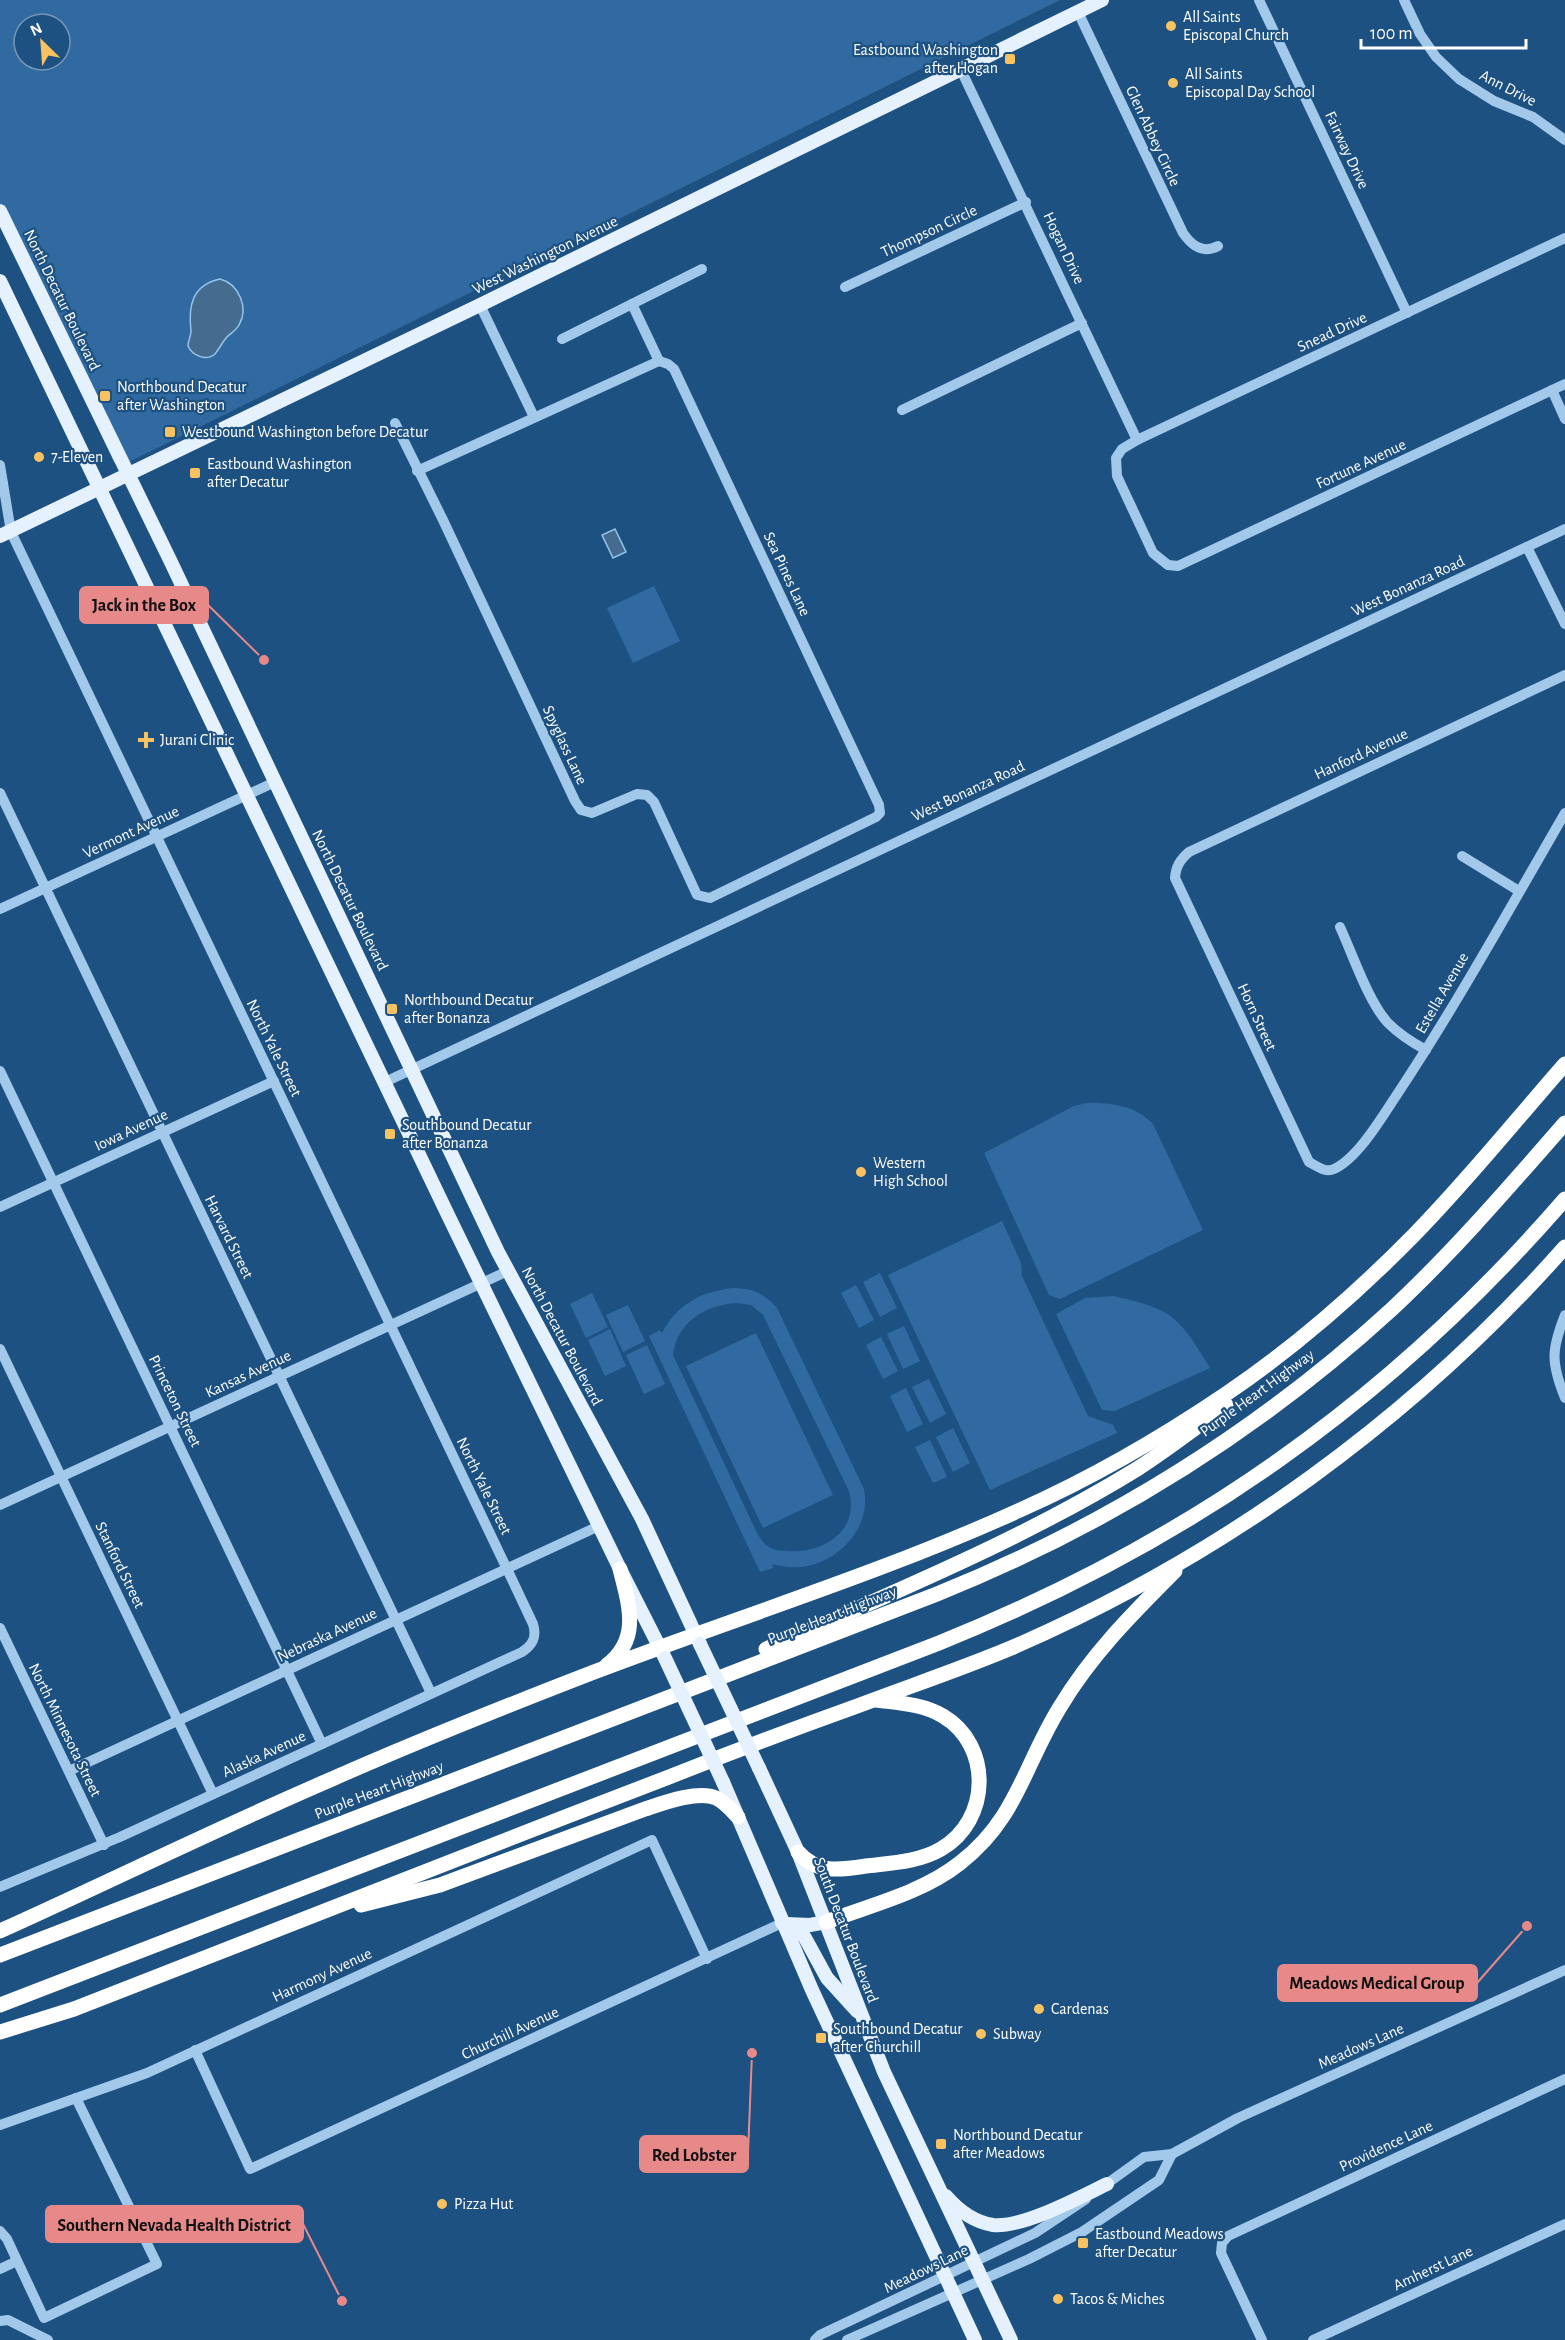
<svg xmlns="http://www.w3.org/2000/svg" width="1565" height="2340" font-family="'Alegreya Sans',sans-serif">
	<rect width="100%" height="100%" fill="#1d5182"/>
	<g fill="#306aa1" fill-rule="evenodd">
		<path d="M0,0H1060L119,467L113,461L0,206ZM24,24H60V60H24Z"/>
		<path d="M654,586L680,641L633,663L607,608Z"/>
		<path d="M1087,1103C1112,1103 1135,1105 1153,1124L1203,1230L1060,1299L1049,1295L984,1153L1074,1106Z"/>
		<path d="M1002,1221L1021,1263L1022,1276L1088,1416L1113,1425L1117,1433L990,1490L888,1275Z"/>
		<path d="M880,1273L897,1308L880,1317L863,1282Z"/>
		<path d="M856,1285L874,1320L859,1328L841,1293Z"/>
		<path d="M732,1288C752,1288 764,1293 777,1308L864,1489C872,1527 838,1564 800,1567C790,1568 781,1566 772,1564L773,1568L760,1572L649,1336L660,1330L662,1333C677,1304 701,1292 732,1288ZM737,1303L751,1305L763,1315L849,1491C860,1531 823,1554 787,1551C782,1551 774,1550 769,1547C764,1544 760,1538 757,1533L673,1355C677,1322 705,1305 737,1303Z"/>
		<path d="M592,1293L608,1327L586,1338L570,1304Z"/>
		<path d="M1113,1296C1173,1309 1178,1316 1210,1368L1115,1411L1102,1410L1056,1314L1085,1298Z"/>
		<path d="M628,1305L645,1341L623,1352L606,1315Z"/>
		<path d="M904,1326L920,1361L903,1369L887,1334Z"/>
		<path d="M610,1329L626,1366L605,1376L588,1340Z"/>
		<path d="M756,1333L833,1495L763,1528L686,1366Z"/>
		<path d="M881,1337L898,1371L883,1379L866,1345Z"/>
		<path d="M647,1345L665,1384L644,1394L626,1355Z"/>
		<path d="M929,1379L946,1414L930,1423L912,1387Z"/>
		<path d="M906,1388L923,1424L907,1432L890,1396Z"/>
		<path d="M953,1428L970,1463L953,1472L936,1437Z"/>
		<path d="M930,1440L947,1477L933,1483L915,1447Z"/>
	</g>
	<g fill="#456b8f" stroke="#95c4eb" stroke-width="1.5">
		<path d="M220,279C239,284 249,308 239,325C236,331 230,333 226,338C222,343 219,349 215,354C206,362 192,355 188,346C188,341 191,336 191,331C188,306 192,285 220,279Z"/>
		<path d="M615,529L626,552L613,558L602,535Z"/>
	</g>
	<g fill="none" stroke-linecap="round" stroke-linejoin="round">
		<g stroke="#a2c8ea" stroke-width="10">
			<path d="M1259,0L1407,313"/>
			<path d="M1404,0L1420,34L1436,57L1459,79L1494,101L1533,117L1565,140"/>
			<path d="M1078,12L1183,233C1192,246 1203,254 1218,246"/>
			<path d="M961,70L1137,440"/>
			<path d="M1565,238L1137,440L1122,449L1116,458L1117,476L1153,553L1168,565L1178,566L1565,384"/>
			<path d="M845,287L1026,202"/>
			<path d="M632,304L659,361"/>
			<path d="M480,305L534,417"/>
			<path d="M562,339L702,269"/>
			<path d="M1552,390L1565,419"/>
			<path d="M902,410L1082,323"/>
			<path d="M395,423L443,520L575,801L581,810L592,813L637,794L647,795L654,802L697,895L710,898L876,817L880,813L879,805L674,369L668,364L659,361L417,471"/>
			<path d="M0,465L11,532L507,1569L533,1624C537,1637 533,1645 522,1652L120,1837L0,1887"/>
			<path d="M1527,547L1565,624"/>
			<path d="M1565,675L1189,852C1180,860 1176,866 1175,878L1309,1162C1317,1166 1325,1173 1334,1169C1358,1158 1382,1117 1396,1096C1457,1004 1510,908 1565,813"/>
			<path d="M0,793L431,1693"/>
			<path d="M1462,856L1519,891"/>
			<path d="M0,909L275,782"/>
			<path d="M1340,927C1353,955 1368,1001 1388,1023C1399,1034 1413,1043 1426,1050"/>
			<path d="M0,1071L322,1744"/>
			<path d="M385,1082L1565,529"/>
			<path d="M0,1207L274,1081"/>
			<path d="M1565,1315C1551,1350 1551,1363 1565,1398"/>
			<path d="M0,1349L213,1794"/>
			<path d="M0,1505L508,1271"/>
			<path d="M0,1628L104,1845"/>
			<path d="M69,1771L599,1526"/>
			<path d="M195,2050L250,2169L782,1923"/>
			<path d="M0,2125L147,2073L652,1840L707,1959"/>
			<path d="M1101,2188L1144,2157L1172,2154L1238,2118L1565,1970"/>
			<path d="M0,2231L7,2239L44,2318L157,2264L76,2098"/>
			<path d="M0,2269L17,2261"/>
			<path d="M0,2321L8,2320L48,2340"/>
			<path d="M815,2340L820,2335L1035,2233L1086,2199"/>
			<path d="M847,2340L1029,2259L1082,2232L1159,2180L1172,2154"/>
			<path d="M1262,2340L1221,2253L1222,2243L1228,2236L1565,2079"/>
			<path d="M1313,2340L1565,2224"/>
		</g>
		<g stroke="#e6f1fe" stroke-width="14">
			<path d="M0,211L170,560L498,1252L642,1519L700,1644"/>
			<path d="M0,281L448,1215L620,1569L664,1656"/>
			<path d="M0,536L480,305L1102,0"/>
			<path d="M759,1768L798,1852L884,2072L1011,2340"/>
			<path d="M723,1782L812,1990L975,2340"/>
			<path d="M782,1923L804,1936L827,1978L857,2011"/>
			<path d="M787,1924L810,1925L826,1922"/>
			<path d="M946,2196C959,2211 974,2222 993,2225C1023,2228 1080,2197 1107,2184"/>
		</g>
		<g stroke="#fff" stroke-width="15">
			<path d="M766,1649C891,1593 1020,1541 1137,1469C1168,1449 1197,1427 1226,1405"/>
			<path d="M607,1665C641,1639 629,1605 620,1569"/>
			<path d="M798,1852C817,1874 840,1870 866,1866C891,1863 919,1862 941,1849C991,1820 992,1745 943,1716C923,1704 898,1703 876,1700"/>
			<path d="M361,1905L440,1885L645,1809C663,1803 698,1790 716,1798C725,1802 731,1810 738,1817"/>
			<path d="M826,1922C871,1905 922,1893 960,1863C1017,1819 1024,1765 1060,1707C1091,1655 1132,1614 1175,1571"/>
			<path d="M0,1931C111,1881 220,1827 332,1779C418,1741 506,1706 594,1672C735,1618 882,1573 1020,1510C1092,1478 1161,1438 1226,1394C1294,1348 1357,1293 1414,1235C1467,1181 1515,1121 1565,1064"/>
			<path d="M0,1955L937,1594C1104,1527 1259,1431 1392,1309C1454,1251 1509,1187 1565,1123"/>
			<path d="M0,2005L939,1643C1188,1543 1389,1402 1565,1199"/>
			<path d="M0,2032L74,2009C272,1932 470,1853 669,1777C732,1752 796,1728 860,1705C910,1686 961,1669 1011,1648C1222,1557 1413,1419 1565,1247"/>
		</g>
		<g stroke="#e6f1fe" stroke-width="14">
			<path d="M700,1644L759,1768"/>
			<path d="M665,1658L723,1782"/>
		</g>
	</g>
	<g fill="#f9c260" stroke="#1d5182" stroke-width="2">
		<circle cx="1171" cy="26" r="6"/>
		<rect x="1004" y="53" width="12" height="12" rx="3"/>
		<circle cx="1173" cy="83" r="6"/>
		<rect x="99" y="390" width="12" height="12" rx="3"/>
		<rect x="164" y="426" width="12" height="12" rx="3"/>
		<circle cx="39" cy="457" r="6"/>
		<rect x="189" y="467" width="12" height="12" rx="3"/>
		<path d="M143 731h6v6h6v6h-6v6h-6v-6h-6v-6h6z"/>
		<rect x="386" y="1003" width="12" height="12" rx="3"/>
		<rect x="384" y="1128" width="12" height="12" rx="3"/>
		<circle cx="861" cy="1172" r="6"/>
		<circle cx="1039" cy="2009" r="6"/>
		<circle cx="981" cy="2034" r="6"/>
		<rect x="815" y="2032" width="12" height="12" rx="3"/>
		<rect x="935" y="2138" width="12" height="12" rx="3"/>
		<circle cx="442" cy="2204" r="6"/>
		<rect x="1077" y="2237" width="12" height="12" rx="3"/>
		<circle cx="1058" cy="2299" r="6"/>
	</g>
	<g text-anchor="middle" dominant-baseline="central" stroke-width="4.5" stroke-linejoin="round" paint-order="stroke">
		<g font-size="16" fill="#fff" stroke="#1d5182" text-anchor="start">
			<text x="1183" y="17">All Saints<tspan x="1183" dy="18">Episcopal Church</tspan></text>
			<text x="998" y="50" text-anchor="end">Eastbound Washington<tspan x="998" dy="18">after Hogan</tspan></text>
			<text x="1185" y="74">All Saints<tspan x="1185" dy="18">Episcopal Day School</tspan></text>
			<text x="117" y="387">Northbound Decatur<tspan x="117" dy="18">after Washington</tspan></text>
			<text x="182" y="432">Westbound Washington before Decatur</text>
			<text x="51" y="457">7-Eleven</text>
			<text x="207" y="464">Eastbound Washington<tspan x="207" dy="18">after Decatur</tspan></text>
			<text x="160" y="740">Jurani Clinic</text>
			<text x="404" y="1000">Northbound Decatur<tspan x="404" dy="18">after Bonanza</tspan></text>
			<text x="402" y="1125">Southbound Decatur<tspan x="402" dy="18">after Bonanza</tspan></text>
			<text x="873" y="1163">Western<tspan x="873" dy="18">High School</tspan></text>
			<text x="1051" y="2009">Cardenas</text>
			<text x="833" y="2029">Southbound Decatur<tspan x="833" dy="18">after Churchill</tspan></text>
			<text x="993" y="2034">Subway</text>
			<text x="953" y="2135">Northbound Decatur<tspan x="953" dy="18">after Meadows</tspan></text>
			<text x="454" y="2204">Pizza Hut</text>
			<text x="1095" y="2234">Eastbound Meadows<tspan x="1095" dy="18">after Decatur</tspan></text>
			<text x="1070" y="2299">Tacos &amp; Miches</text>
		</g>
		<g font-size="16" fill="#fff" stroke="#1d5182">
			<text transform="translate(1508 88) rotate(27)">Ann Drive</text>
			<text transform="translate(1153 136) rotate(65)">Glen Abbey Circle</text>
			<text transform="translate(1347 150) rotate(65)">Fairway Drive</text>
			<text transform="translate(929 231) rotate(-25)">Thompson Circle</text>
			<text transform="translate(1064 248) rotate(65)">Hogan Drive</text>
			<text transform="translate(545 255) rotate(-26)">West Washington Avenue</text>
			<text transform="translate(62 300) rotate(64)">North Decatur Boulevard</text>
			<text transform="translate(1332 332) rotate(-25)">Snead Drive</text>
			<text transform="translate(1361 464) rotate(-25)">Fortune Avenue</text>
			<text transform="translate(787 574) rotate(65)">Sea Pines Lane</text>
			<text transform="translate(1408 586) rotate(-25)">West Bonanza Road</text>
			<text transform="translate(565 745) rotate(65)">Spyglass Lane</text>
			<text transform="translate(1361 754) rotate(-25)">Hanford Avenue</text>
			<text transform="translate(968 791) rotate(-25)">West Bonanza Road</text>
			<text transform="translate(131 832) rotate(-25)">Vermont Avenue</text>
			<text transform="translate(350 900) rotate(64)">North Decatur Boulevard</text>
			<text transform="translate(1442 993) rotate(-60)">Estella Avenue</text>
			<text transform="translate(1257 1017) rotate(65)">Horn Street</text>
			<text transform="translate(274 1048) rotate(64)">North Yale Street</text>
			<text transform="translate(131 1130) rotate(-25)">Iowa Avenue</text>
			<text transform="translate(229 1237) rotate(64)">Harvard Street</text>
			<text transform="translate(562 1336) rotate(62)">North Decatur Boulevard</text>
			<text transform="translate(248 1374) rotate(-25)">Kansas Avenue</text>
			<text transform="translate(1257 1393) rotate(-36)">Purple Heart Highway</text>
			<text transform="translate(175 1401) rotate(64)">Princeton Street</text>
			<text transform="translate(484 1486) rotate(64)">North Yale Street</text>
			<text transform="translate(120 1565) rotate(64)">Stanford Street</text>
			<text transform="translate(832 1615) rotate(-21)">Purple Heart Highway</text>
			<text transform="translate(327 1635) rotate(-25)">Nebraska Avenue</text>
			<text transform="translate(65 1730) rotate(64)">North Minnesota Street</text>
			<text transform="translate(264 1754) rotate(-25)">Alaska Avenue</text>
			<text transform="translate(379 1790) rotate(-21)">Purple Heart Highway</text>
			<text transform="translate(846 1930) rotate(69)">South Decatur Boulevard</text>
			<text transform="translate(322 1975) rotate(-25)">Harmony Avenue</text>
			<text transform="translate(510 2033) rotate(-25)">Churchill Avenue</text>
			<text transform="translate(1361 2046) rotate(-24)">Meadows Lane</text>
			<text transform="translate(1386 2146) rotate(-25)">Providence Lane</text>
			<text transform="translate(1433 2268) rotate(-25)">Amherst Lane</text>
			<text transform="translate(926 2269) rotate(-26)">Meadows Lane</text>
		</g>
	</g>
	<path fill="none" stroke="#e88989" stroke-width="2" d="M264 660L208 605M1527 1926L1477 1983M752 2053L748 2154M342 2301L303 2224"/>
	<g fill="#e88989" stroke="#1d5182" stroke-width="2">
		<circle cx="264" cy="660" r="6"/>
		<circle cx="1527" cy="1926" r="6"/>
		<circle cx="752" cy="2053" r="6"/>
		<circle cx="342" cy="2301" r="6"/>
	</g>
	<g fill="#e88989" stroke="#e88989" stroke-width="2">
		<rect x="80" y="587" width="128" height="36" rx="6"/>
		<rect x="1278" y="1965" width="199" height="36" rx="6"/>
		<rect x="640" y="2136" width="108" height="36" rx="6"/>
		<rect x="46" y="2206" width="257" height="36" rx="6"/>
	</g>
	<g font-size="18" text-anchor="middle" font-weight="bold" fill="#111">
		<text x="144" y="611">Jack in the Box</text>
		<text x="1377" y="1989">Meadows Medical Group</text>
		<text x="694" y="2161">Red Lobster</text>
		<text x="174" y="2231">Southern Nevada Health District</text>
	</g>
	<g transform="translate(42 42) rotate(335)"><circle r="28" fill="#1d5182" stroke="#7797b4" stroke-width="1.5"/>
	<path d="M0-4.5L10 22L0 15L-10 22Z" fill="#f9c260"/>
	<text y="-9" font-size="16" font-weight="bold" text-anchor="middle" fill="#ffffff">N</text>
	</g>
	<path d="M1361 39v9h165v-9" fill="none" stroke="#ffffff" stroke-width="3"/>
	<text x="1370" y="39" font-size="18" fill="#ffffff" stroke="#1d5182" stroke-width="4.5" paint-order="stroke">100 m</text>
</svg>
